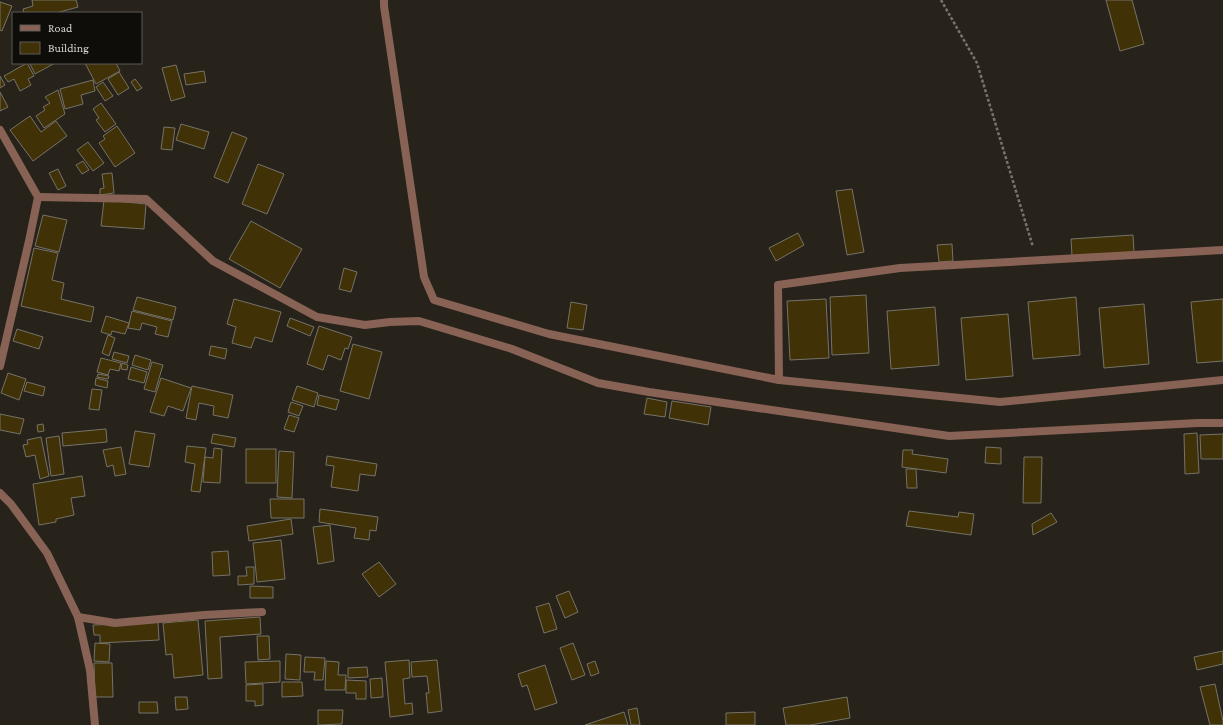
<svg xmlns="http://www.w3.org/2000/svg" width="1223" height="725" font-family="'Crimson Pro',serif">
	<rect width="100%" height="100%" fill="#27231b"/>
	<g fill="#403206" stroke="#757268">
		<path d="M32,0H76L78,7L56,13H24L23,9L33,6Z"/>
		<path d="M1106,0H1132L1144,44L1120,51Z"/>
		<path d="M0,2L12,6L2,31L0,30Z"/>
		<path d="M27,63L34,76L28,79L31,85L20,91L14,79L8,82L4,76Z"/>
		<path d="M33,63H55L35,74L30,64Z"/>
		<path d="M85,63H116L120,71L96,84Z"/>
		<path d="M176,65L185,97L171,101L162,68Z"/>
		<path d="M204,71L206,82L186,85L184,74Z"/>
		<path d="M119,72L129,88L118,95L108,79Z"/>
		<path d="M0,76L5,85L0,88Z"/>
		<path d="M135,79L142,88L137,91L131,82Z"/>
		<path d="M93,80L95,91L81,95L83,104L65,109L60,89Z"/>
		<path d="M103,82L113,96L105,101L96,87Z"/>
		<path d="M58,90L65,114L44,128L36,116L45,110L43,107L50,103L45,97Z"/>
		<path d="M0,92L8,107L0,111Z"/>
		<path d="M101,103L116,124L105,132L96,120L99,118L93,109Z"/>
		<path d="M30,116L41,132L56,121L67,136L33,161L10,130Z"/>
		<path d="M181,124L209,132L204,149L176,140Z"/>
		<path d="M117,126L135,153L115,167L99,143L105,139L103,136Z"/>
		<path d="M164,127L175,128L172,150L161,149Z"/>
		<path d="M232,132L247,138L228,183L214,177Z"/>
		<path d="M88,142L104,163L93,171L77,150Z"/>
		<path d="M83,161L89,170L82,174L76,165Z"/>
		<path d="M258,164L284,174L267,214L242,204Z"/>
		<path d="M58,169L66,186L58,190L49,173Z"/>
		<path d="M112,173L114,193L100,195V189L104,188L102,174Z"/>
		<path d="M852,189L864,252L847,255L836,191Z"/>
		<path d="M104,200L146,204L144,229L101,226Z"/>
		<path d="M43,215L67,220L59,252L35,246Z"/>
		<path d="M251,221L302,249L280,288L229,259Z"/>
		<path d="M798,233L804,245L776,261L769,248Z"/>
		<path d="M1133,235L1134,252L1072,256L1071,239Z"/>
		<path d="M952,244L953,261L939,262L937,245Z"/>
		<path d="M34,248L58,253L52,280L64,283L61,299L94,307L91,322L21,306Z"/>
		<path d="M344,268L357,272L351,292L339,289Z"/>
		<path d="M866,295L869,353L832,355L830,297Z"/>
		<path d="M137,297L176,307L173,320L133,310Z"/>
		<path d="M1076,297L1080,355L1033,359L1028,302Z"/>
		<path d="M234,299L281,312L272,342L255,337L251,348L232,343L236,327L227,324Z"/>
		<path d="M826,299L829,358L790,360L787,301Z"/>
		<path d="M1223,299V361L1197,363L1191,302Z"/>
		<path d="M571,302L587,305L583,330L567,328Z"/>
		<path d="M1144,304L1149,364L1104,368L1099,308Z"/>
		<path d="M935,307L939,365L891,369L887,311Z"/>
		<path d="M132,311L172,321L168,337L155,334L157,327L142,323L140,330L128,328Z"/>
		<path d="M1008,314L1013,376L966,380L961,318Z"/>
		<path d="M106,316L129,323L125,334L112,331L111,335L101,332Z"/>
		<path d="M290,318L314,327L310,336L287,326Z"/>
		<path d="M319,326L352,337L348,349L345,348L341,360L328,355L323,370L307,364Z"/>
		<path d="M17,329L43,337L39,349L13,341Z"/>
		<path d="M108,335L115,338L109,356L102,353Z"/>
		<path d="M353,344L382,352L369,399L340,391Z"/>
		<path d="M211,346L227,349L225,359L209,355Z"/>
		<path d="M114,352L129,356L127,363L112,359Z"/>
		<path d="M135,355L151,360L148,370L132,365Z"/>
		<path d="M101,358L121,363L119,371L110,369L108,375L97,372Z"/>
		<path d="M152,362L163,365L155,392L144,389Z"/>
		<path d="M122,363L128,365L127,370L121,369Z"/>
		<path d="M131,367L147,372L144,383L128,379Z"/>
		<path d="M8,373L26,379L19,400L1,393Z"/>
		<path d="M98,374L109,376L108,379L97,377Z"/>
		<path d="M96,378L108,381L107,388L95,385Z"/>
		<path d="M161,378L191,388L183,411L168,406L164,416L150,412Z"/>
		<path d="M27,382L45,387L43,396L24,391Z"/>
		<path d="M192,386L233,395L228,418L213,415L214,406L199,403L196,420L186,418Z"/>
		<path d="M297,386L318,393L314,407L292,400Z"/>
		<path d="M92,389L102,390L99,410L89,409Z"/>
		<path d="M319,395L339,400L336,410L317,405Z"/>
		<path d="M647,398L667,402L665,417L644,414Z"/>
		<path d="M672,401L711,407L708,425L669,418Z"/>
		<path d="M291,402L303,406L299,416L288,412Z"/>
		<path d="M0,414L24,419L20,434L0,430Z"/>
		<path d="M289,415L299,418L294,432L284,429Z"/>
		<path d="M43,424L44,431L38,432L37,425Z"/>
		<path d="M106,429L107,442L63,446L62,433Z"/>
		<path d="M135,431L155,434L149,467L129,464Z"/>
		<path d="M1197,433L1199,473L1185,474L1184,434Z"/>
		<path d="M213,434L236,438L234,447L211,443Z"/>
		<path d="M1223,434V459H1201L1200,435Z"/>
		<path d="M59,436L64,474L51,476L46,438Z"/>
		<path d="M41,437L49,476L40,479L35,455L26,457L23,445L28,444L27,440Z"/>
		<path d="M187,446L206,448L200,492L191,491L195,464L185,462Z"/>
		<path d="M121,447L126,474L115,476L113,465L107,467L103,450Z"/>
		<path d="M986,447L1001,448V464L985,463Z"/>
		<path d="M214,448L222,449L220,483L203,482L205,457L213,458Z"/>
		<rect x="246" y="449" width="30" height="34"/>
		<path d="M903,450H913L912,454L948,459L946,473L902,467Z"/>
		<path d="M279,451L294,452L292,498L277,497Z"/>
		<path d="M327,456L377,464L375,476L360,474L358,491L331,487L334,466L326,465Z"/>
		<path d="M1024,457H1042L1041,503H1023Z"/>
		<path d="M906,469H916L917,488H907Z"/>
		<path d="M82,476L85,496L71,498L74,515L56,519V522L39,525L33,484Z"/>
		<path d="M270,499H304V518H271Z"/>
		<path d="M320,509L378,517L376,531L370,530L369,540L354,538L356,528L319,522Z"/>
		<path d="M909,511L958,517L959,512L974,514L971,535L906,526Z"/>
		<path d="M1051,513L1057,522L1033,535L1032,524Z"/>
		<path d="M291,519L293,534L249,541L247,526Z"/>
		<path d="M330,525L334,561L318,564L313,527Z"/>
		<path d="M281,540L285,579L257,582L253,543Z"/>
		<path d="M228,551L230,575L213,576L212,552Z"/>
		<path d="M379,562L396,584L379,597L362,574Z"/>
		<path d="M246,567H254V584L238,585V576H247Z"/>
		<path d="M250,586L273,587V598H250Z"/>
		<path d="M569,591L578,612L565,618L556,596Z"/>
		<path d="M549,603L557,629L544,633L536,607Z"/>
		<path d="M260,617L261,634L220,637L222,678L208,679L205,621Z"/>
		<path d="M198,620L203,675L174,678L172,654L166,655L163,623Z"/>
		<path d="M158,622L159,640L100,643V635H94L93,625Z"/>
		<path d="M257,636H269L270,659L258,660Z"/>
		<path d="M95,643L110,644L109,662L94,661Z"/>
		<path d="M573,643L585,675L572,680L560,648Z"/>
		<path d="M1223,651V664L1197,670L1194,657Z"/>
		<path d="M286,654L301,655L300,680L285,679Z"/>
		<path d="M305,657L325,658L323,680H314L315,672H304Z"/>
		<path d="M409,660L410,678L403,679L405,704L412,703L413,714L390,717L385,662Z"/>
		<path d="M437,660L442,711L428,713L426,693H429L427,676L412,677L411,662Z"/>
		<path d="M280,661V682L246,684L245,662Z"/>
		<path d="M326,661L339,662L338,675H346L345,690H325Z"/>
		<path d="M595,661L599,673L591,676L587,664Z"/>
		<path d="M94,663H112L113,697H95Z"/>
		<path d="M545,665L557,703L535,710L527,685L522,687L518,674Z"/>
		<path d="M367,667L368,677L348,678V668Z"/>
		<path d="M382,678L383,697L371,698L370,679Z"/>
		<path d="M346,680L366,681V699H356V693H346Z"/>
		<path d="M282,682H302L303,696L282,697Z"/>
		<path d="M263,684V705L255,706V701H246V685Z"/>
		<path d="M1215,684L1223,721V725H1210L1200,687Z"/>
		<path d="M175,697H187L188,709L176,710Z"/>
		<path d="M847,697L850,718L810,725H786L783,708Z"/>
		<path d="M139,702H157L158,713H139Z"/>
		<path d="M637,708L640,725H631L628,710Z"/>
		<path d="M318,710H343L342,724L318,725Z"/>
		<path d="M624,712L628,725H585Z"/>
		<path d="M755,712V725H726V713Z"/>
	</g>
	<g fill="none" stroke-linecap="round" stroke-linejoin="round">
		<path stroke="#77746e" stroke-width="2.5" stroke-dasharray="3 2" stroke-linecap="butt" d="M941,0L977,63L1033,247"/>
		<path stroke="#886255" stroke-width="8" d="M384,0V6L424,277L434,300L549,334L779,380L1000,402L1223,380"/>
		<g stroke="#886255" stroke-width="8">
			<path d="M0,130L38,197L29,241L0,366"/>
			<path d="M38,197L146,199L213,261L317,317L365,325L390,322L419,321L512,349L598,383L649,392L949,436L1198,423H1223"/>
			<path d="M779,380L778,285L900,268L1223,250"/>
			<path d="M0,493L11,504L47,553L78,617L90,670L95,725"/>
			<path d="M78,617L115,623L204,615L262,612"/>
		</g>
	</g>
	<rect x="12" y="12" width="130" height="52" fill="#0e0d09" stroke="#5d5b57"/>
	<rect x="20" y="25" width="20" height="6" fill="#886255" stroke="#5d5b57"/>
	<text x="48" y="32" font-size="12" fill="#d3d1cc">Road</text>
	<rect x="20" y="42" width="20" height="12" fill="#403206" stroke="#5d5b57"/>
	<text x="48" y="52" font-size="12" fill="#d3d1cc">Building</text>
</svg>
